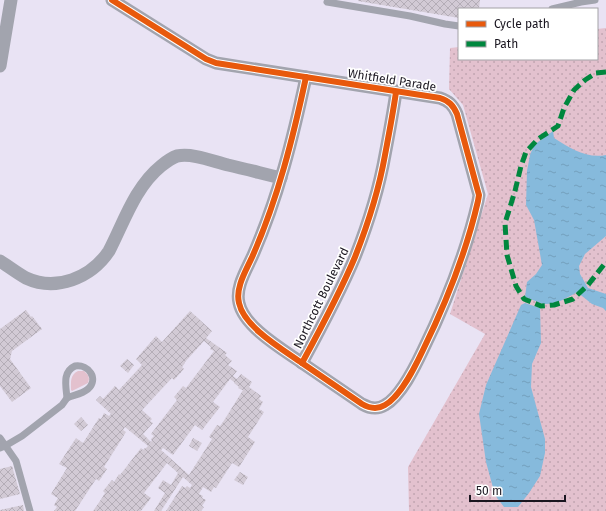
<svg xmlns="http://www.w3.org/2000/svg" width="606" height="511" font-family="'Fira Sans',sans-serif">
	<defs>
		<pattern id="grass-dots" width="8" height="8" patternUnits="userSpaceOnUse"><rect width="8" height="8" fill="#e3c1ce"/><path d="M2 2h.1M6 6h.1" fill="none" stroke="#c2a5b1" stroke-width="1.8" stroke-linecap="round"/></pattern>
		<pattern id="water-ripples" width="26" height="14" patternUnits="userSpaceOnUse"><rect width="26" height="14" fill="#86badc"/><path d="M2 4q2-2 4 0t4 0M15 11q2-2 4 0t4 0" fill="none" stroke="#739fbc"/></pattern>
		<pattern id="building-cross-hatch" width="8" height="8" patternUnits="userSpaceOnUse"><rect width="8" height="8" fill="#d2cad5"/><path d="M0 0l8 8M0 8l8-8" fill="none" stroke="#b4adb7"/></pattern>
	</defs>
	<rect width="100%" height="100%" fill="#e9e3f4"/>
	<path fill="url(#grass-dots)" d="M606,28V511H409L408,467L485,334L450,314L488,194L463,105L449,89L450,48L459,47V59H597V29Z"/>
	<path fill="#e3c1ce" d="M78,371H84L88,375L89,379L88,383L72,391L71,390C71,381 70,375 78,371Z"/>
	<g fill="url(#water-ripples)">
		<path d="M553,131L554,138C570,148 587,159 606,155V236L585,254L579,266L580,274L588,288L606,294V311L603,308L592,304L577,292C567,298 555,305 543,304C537,302 531,299 525,297L527,282L536,274L542,265L534,220L526,205L527,171L530,155L534,145Z"/>
		<path d="M525,303L540,308L541,343L532,364L531,387L545,439V453L540,476L529,493L518,507H504L495,495L486,462L479,414L486,385L521,305Z"/>
	</g>
	<g fill="url(#building-cross-hatch)" fill-rule="evenodd">
		<path d="M358,0H480L479,9H459V18L358,1Z"/>
		<path d="M26,310L31,317L32,316L42,329L12,351L10,359L31,388L12,402L0,386V329Z"/>
		<path d="M190,311L212,331L206,338L227,353L225,355L232,361L228,365L237,371L233,376L237,379L241,374L252,382L249,387L261,396L259,399L263,402L259,409L264,412L248,437L255,442L239,467L232,463L216,488L214,487L211,492L203,487L199,494L203,496L202,498L206,500L202,506L204,507L201,511H166L182,486L185,488L187,486L190,488L192,485L183,477L161,511H154L165,493L158,488L163,480L171,485L178,473L167,463L144,493L151,498L141,511H93L102,498L105,493L103,491L112,480L114,482L119,474L120,475L141,448L143,450L145,448H146L148,446L125,427L123,430L126,432L104,467L107,469L99,481L96,479L75,511H54L57,507L54,505L58,498L51,494L67,468L59,464L76,438L83,443L99,418L101,419L104,413L109,416L111,414L96,400L100,396L103,399L115,386L119,390L142,365L136,359L156,336L162,342ZM204,341L211,347L210,349L214,351L186,388L183,386L174,397L177,400L151,434L154,436L151,439L152,440L151,442L143,434L153,423L150,421L152,419L142,410L172,378L174,380L184,369L182,367L185,363V362ZM230,379L234,382V383L239,387L238,388L242,390H243L223,422L220,426L217,425L209,437L212,439L189,475L161,450L163,448L173,455L195,425L202,430L220,407L213,402Z"/>
		<path d="M127,359L134,365L128,373L120,366Z"/>
		<path d="M81,417L88,425L81,431L74,424Z"/>
		<path d="M193,438L202,443L197,451L189,446Z"/>
		<path d="M12,466L20,494L0,499V469Z"/>
		<path d="M240,472L248,477L243,485L234,480Z"/>
		<path d="M23,505L24,511H0V510Z"/>
	</g>
	<g fill="none" stroke-linecap="round" stroke-linejoin="round">
		<g stroke="#a2a4ae" stroke-width="7">
			<path d="M328,0L327,2L410,16L445,24L459,26"/>
			<path d="M552,9L581,2L595,0"/>
			<path d="M75,366C89,364 99,379 88,389C82,394 74,395 67,398C66,386 62,372 75,366Z"/>
			<path d="M0,438L16,461L30,511"/>
			<path d="M0,448L5,446L22,436L62,405L67,398"/>
		</g>
		<g stroke="#a2a4ae" stroke-width="13">
			<path d="M112,0L206,59L216,63L440,98C449,101 453,105 457,114L477,188L479,195L478,201C466,253 446,303 423,350C415,367 401,396 385,405C377,410 369,408 362,404L302,363"/>
			<path d="M0,66L11,0"/>
			<path d="M306,77C293,138 278,198 253,255C247,269 235,287 239,303C244,327 282,349 302,363C321,328 340,293 355,257C368,224 379,189 385,155C389,134 393,113 396,92"/>
			<path d="M0,261C8,266 17,273 26,278C56,292 91,278 109,251C124,222 135,187 161,166C166,162 171,158 177,156C193,153 212,161 228,165C246,169 264,174 281,178"/>
		</g>
		<path stroke="#00873e" stroke-width="5" stroke-dasharray="10 5" stroke-linecap="butt" d="M606,72L596,73L585,80L574,90L564,108L558,126L538,139L526,152L521,166L515,191L505,223L507,255L516,286L524,299L541,306L554,305L573,299L588,285L606,262"/>
		<g stroke="#fff" stroke-width="8">
			<g id="cycleway">
				<path d="M112,0L206,59L216,63L440,98C449,101 453,105 457,114L477,188L479,195L478,201C466,253 446,303 423,350C415,367 401,396 385,405C377,410 369,408 362,404L302,363"/>
				<path d="M306,77C293,138 278,198 253,255C247,269 235,287 239,303C244,327 282,349 302,363C321,328 340,293 355,257C368,224 379,189 385,155C389,134 393,113 396,92"/>
			</g>
		</g>
		<use href="#cycleway" stroke="#e8590c" stroke-width="6"/>
	</g>
	<g text-anchor="middle" dominant-baseline="central" stroke-width="3.5" stroke-linejoin="round" paint-order="stroke">
		<g font-size="12" fill="#1a1620" stroke="#fff">
			<text transform="translate(392 80) rotate(9)">Whitfield Parade</text>
			<text transform="translate(321 298) rotate(-64)">Northcott Boulevard</text>
		</g>
	</g>
	<rect x="458" y="8" width="140" height="52" fill="#ffffff" stroke="#a3a2a6"/>
	<rect x="466" y="21" width="20" height="6" fill="#e8590c" stroke="#a3a2a6"/>
	<text x="494" y="28" font-size="12" fill="#1a1620">Cycle path</text>
	<rect x="466" y="41" width="20" height="6" fill="#00873e" stroke="#a3a2a6"/>
	<text x="494" y="48" font-size="12" fill="#1a1620">Path</text>
	<path d="M470 495v6h95v-6" fill="none" stroke="#1a1620" stroke-width="2"/>
	<text x="476" y="495" font-size="12" fill="#1a1620" stroke="#ffffff" stroke-width="3" paint-order="stroke">50 m</text>
</svg>
